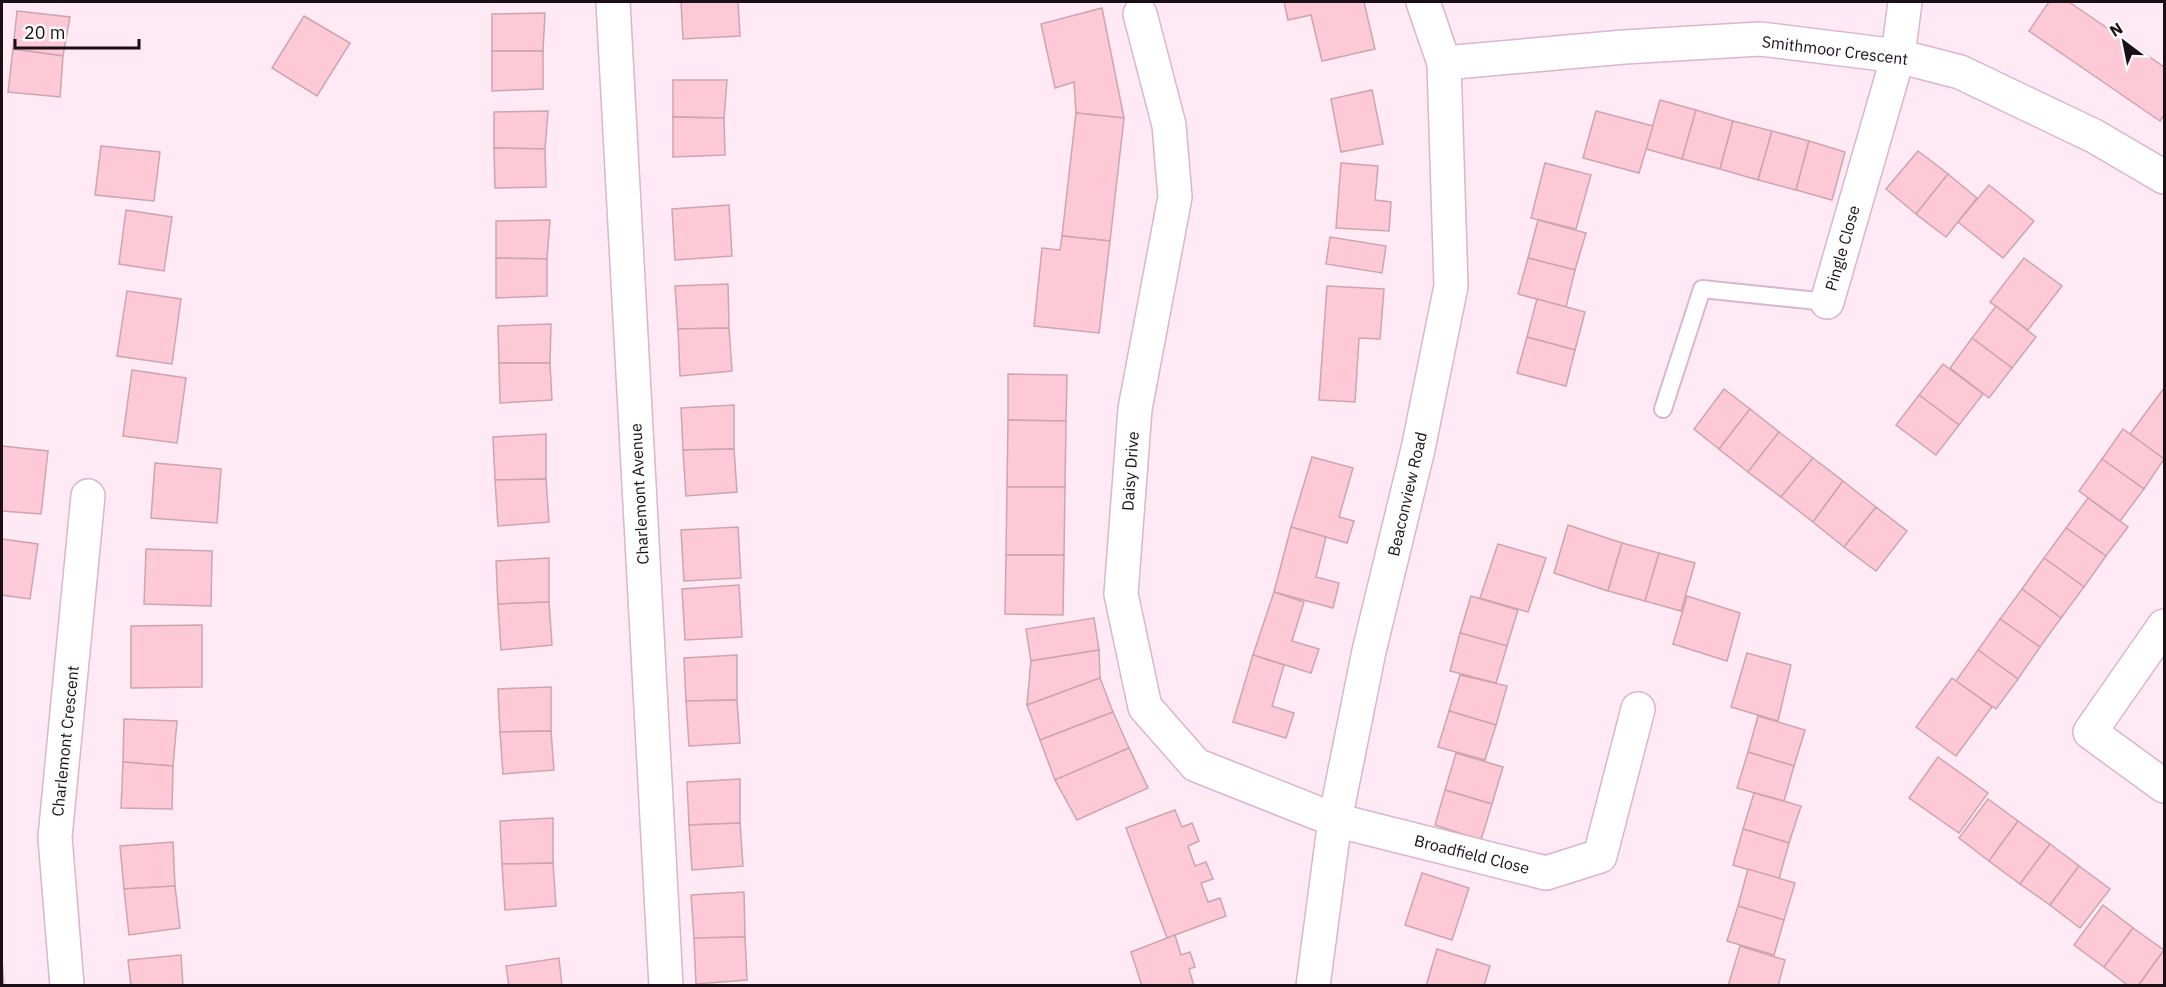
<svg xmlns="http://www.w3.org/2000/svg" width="2166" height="987" font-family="'IBM Plex Sans',sans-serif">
	<rect width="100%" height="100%" fill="#fee9f5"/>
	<g fill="#fec9d6" stroke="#cca5ae" stroke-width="1.5">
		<path d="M681,2H738L740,36L683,39Z"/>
		<path d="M1284,2H1364L1375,49L1322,61L1311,15L1288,20Z"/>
		<path d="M2049,2H2069L2164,67V115L2160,121L2029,31Z"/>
		<path d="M1102,8L1124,118L1076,113L1074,82L1055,88L1041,24Z"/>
		<path d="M17,11L70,17L63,56L13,49Z"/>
		<path d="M545,13L543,51H492V14Z"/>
		<path d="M304,16L350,43L317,96L272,68Z"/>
		<path d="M13,49L63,56L60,97L8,92Z"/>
		<path d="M492,51H543V89L492,91Z"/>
		<path d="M673,80H727L724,118L673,117Z"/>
		<path d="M1372,90L1383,144L1341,152L1331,99Z"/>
		<path d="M1660,100L1696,110L1682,159L1646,149Z"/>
		<path d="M1696,110L1733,121L1720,169L1682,159Z"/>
		<path d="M548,111L545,149L494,148V112Z"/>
		<path d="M1596,111L1653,126L1639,173L1583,158Z"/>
		<path d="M1076,113L1124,118L1110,241L1062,236Z"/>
		<path d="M673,117L724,118L725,155L673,157Z"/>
		<path d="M1733,121L1772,131L1758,180L1720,169Z"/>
		<path d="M1772,131L1809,141L1796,190L1758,180Z"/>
		<path d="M1809,141L1845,152L1832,200L1796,190Z"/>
		<path d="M101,146L160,152L154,201L95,195Z"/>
		<path d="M494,148L545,149L546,187L495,188Z"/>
		<path d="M1918,151L1948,174L1916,214L1886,189Z"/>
		<path d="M1341,163L1378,166L1375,200L1391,202L1389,231L1336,228Z"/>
		<path d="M1545,163L1591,175L1576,229L1531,218Z"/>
		<path d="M1948,174L1977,198L1946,237L1916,214Z"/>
		<path d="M1989,185L2034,221L2003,258L1958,222Z"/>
		<path d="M729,205L732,256L675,260L672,209Z"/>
		<path d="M126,210L172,217L164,271L119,264Z"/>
		<path d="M550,220L547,259L496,258V221Z"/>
		<path d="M1538,220L1586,233L1575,270L1528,258Z"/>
		<path d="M1062,236L1110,241L1099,333L1034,326L1042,248L1060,250Z"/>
		<path d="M1330,237L1386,246L1382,273L1326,264Z"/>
		<path d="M496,258L547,259V296L496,298Z"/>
		<path d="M1528,258L1575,270L1566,307L1518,294Z"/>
		<path d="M2024,258L2062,286L2028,330L1990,302Z"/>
		<path d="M728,284L729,328L678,329L675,286Z"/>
		<path d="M1327,286L1384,289L1380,339L1359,338L1355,402L1319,400Z"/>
		<path d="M127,291L181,299L172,364L117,356Z"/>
		<path d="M1537,299L1585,312L1575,350L1527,337Z"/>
		<path d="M1996,306L2036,337L2012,368L1972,338Z"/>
		<path d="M551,324L550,363H499L498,326Z"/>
		<path d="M729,328L732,371L680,376L678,329Z"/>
		<path d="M1527,337L1575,350L1566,386L1517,373Z"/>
		<path d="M1972,338L2012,368L1989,398L1950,368Z"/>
		<path d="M499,363H550L552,400L500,403Z"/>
		<path d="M1943,364L1983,394L1959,425L1919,395Z"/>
		<path d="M132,370L186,378L177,443L123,436Z"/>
		<path d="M1008,374L1067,375L1066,421L1008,420Z"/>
		<path d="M2164,388V459L2130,434Z"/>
		<path d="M1724,389L1750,409L1719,449L1694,429Z"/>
		<path d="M1919,395L1959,425L1936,455L1896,425Z"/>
		<path d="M734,405V449L683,450L681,408Z"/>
		<path d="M1750,409L1779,432L1748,472L1719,449Z"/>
		<path d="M1008,420L1066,421L1065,487H1007Z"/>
		<path d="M2123,429L2164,459L2144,489L2102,459Z"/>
		<path d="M1779,432L1813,458L1781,497L1748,472Z"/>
		<path d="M546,434V479L495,480L493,437Z"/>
		<path d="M2,446L48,451L41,514L2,511Z"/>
		<path d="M734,449L737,492L686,496L683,450Z"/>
		<path d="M1312,457L1353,468L1339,517L1354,521L1347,543L1291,527Z"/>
		<path d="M1813,458L1843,481L1813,522L1781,497Z"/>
		<path d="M2102,459L2144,489L2120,521L2079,491Z"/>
		<path d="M155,463L221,469L217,523L151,518Z"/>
		<path d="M546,479L549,522L498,526L495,480Z"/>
		<path d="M1843,481L1876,507L1844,547L1813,522Z"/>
		<path d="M1007,487H1065L1064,555H1006Z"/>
		<path d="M2088,498L2128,527L2106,556L2066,528Z"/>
		<path d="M1876,507L1907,531L1876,571L1844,547Z"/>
		<path d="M1568,525L1622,543L1608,591L1554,573Z"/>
		<path d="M738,527L741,578L684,581L681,530Z"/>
		<path d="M1291,527L1326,537L1316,577L1339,583L1333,608L1274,592Z"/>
		<path d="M2066,528L2106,556L2084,587L2044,558Z"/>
		<path d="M2,539L38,544L30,599L2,595Z"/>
		<path d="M1622,543L1659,553L1645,601L1608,591Z"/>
		<path d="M1498,544L1546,558L1528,612L1480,598Z"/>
		<path d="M146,549L212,551L211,606L144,604Z"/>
		<path d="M1659,553L1695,563L1681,611L1645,601Z"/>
		<path d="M1006,555H1064L1063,615L1005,614Z"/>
		<path d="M549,558V602L498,604L496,561Z"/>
		<path d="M2044,558L2084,587L2061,618L2022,589Z"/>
		<path d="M739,585L742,637L685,640L682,589Z"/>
		<path d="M2022,589L2061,618L2040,647L2000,619Z"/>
		<path d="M1274,592L1304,602L1292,641L1319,649L1311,673L1253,655Z"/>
		<path d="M1471,596L1518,610L1507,646L1460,633Z"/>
		<path d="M1687,596L1740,613L1727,661L1673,644Z"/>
		<path d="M549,602L552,645L501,650L498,604Z"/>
		<path d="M1094,618L1099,650L1031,661L1026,629Z"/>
		<path d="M2000,619L2040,647L2018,679L1978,650Z"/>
		<path d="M202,625V687L131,688V626Z"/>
		<path d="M1460,633L1507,646L1496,683L1450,671Z"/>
		<path d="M1099,650L1100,678L1027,705L1031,661Z"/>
		<path d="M1978,650L2018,679L1996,709L1956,681Z"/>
		<path d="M1747,653L1791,665L1778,721L1731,707Z"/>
		<path d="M737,655V700L686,701L684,658Z"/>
		<path d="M1253,655L1284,665L1272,706L1294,713L1286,738L1233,722Z"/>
		<path d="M1460,675L1507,686L1496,725L1449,711Z"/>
		<path d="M1100,678L1113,712L1040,740L1027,705Z"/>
		<path d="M1952,678L1992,707L1956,756L1916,727Z"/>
		<path d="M551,687V731L500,732L498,689Z"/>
		<path d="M737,700L740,743L689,746L686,701Z"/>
		<path d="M1449,711L1496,725L1485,760L1438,747Z"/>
		<path d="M1113,712L1129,748L1055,780L1040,740Z"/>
		<path d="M1758,716L1805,730L1794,766L1748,752Z"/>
		<path d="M124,719L177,721L173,766L123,762Z"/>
		<path d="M551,731L554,770L503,774L500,732Z"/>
		<path d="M1129,748L1148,788L1077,820L1055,780Z"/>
		<path d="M1748,752L1794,766L1784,801L1737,788Z"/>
		<path d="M1456,753L1503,767L1492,804L1445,790Z"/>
		<path d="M1938,757L1988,793L1959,833L1909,798Z"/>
		<path d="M123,762L173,766L172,809L121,808Z"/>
		<path d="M740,779V823L689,825L687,782Z"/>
		<path d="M1445,790L1492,804L1481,840L1435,825Z"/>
		<path d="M1754,793L1801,806L1789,843L1743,829Z"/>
		<path d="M1988,799L2018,821L1989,861L1959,838Z"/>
		<path d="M1175,810L1182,827L1192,823L1199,841L1188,846L1195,866L1206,862L1213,879L1201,883L1208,902L1220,898L1226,916L1167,938L1126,828Z"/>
		<path d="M553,818V863L502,864L500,821Z"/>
		<path d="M2018,821L2050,844L2020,884L1989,861Z"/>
		<path d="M740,823L743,866L692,870L689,825Z"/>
		<path d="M1743,829L1789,843L1779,879L1733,865Z"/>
		<path d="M173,842L175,886L124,889L120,846Z"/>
		<path d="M2050,844L2079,866L2050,905L2020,884Z"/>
		<path d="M553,863L556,906L505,910L502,864Z"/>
		<path d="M2079,866L2110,889L2080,928L2050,905Z"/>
		<path d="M1748,869L1795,883L1784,920L1738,906Z"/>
		<path d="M1422,873L1469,888L1452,940L1405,925Z"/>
		<path d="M175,886L180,928L129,935L124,889Z"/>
		<path d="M744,892L745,937L694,938L691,895Z"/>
		<path d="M2103,905L2133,928L2104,967L2074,945Z"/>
		<path d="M1738,906L1784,920L1774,955L1727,941Z"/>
		<path d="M2133,928L2164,950L2138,986H2129L2104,967Z"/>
		<path d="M1175,935L1181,955L1190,952L1195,967L1189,969L1194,986H1142L1131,952Z"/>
		<path d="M745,937L747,980L696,984L694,938Z"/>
		<path d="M1740,946L1785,960L1778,986H1728Z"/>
		<path d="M1437,949L1490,966L1484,986H1426Z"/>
		<path d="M2164,950V986H2138Z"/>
		<path d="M181,955L183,986H131L128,960Z"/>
		<path d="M559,958L562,986H509L506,966Z"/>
		<path d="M2,959L4,986H2Z"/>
	</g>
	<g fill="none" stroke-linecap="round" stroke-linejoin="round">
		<g stroke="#d8b6cb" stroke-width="20">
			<path id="lane" d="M1663,409L1702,289L1827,302"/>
		</g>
		<g stroke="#d8b6cb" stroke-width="36">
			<g id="street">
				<path d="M613,2L666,986"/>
				<path d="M1140,14L1169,125L1175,197L1135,409L1121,594L1145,707L1196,765L1335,820L1546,873L1600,856L1638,709"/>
				<path d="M1444,63L1624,47L1760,39L1898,56L1960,72L2094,136L2164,177"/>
				<path d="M1827,302L1898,56L1905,2"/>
				<path d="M2164,626L2090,732L2164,786"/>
				<path d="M67,986L55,837L88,496"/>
				<path d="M1313,986L1335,820L1369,651L1418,449L1451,286L1444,63L1423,2"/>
			</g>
		</g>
		<use href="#lane" stroke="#fff" stroke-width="16"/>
		<use href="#street" stroke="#fff" stroke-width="33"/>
	</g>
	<g text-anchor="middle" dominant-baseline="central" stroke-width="4.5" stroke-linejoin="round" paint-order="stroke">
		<g font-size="16" fill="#1a0f16" stroke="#fdfdfd">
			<text transform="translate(1835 50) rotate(7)">Smithmoor Crescent</text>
			<text transform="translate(1842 248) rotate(-74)">Pingle Close</text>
			<text transform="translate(1130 471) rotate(-86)">Daisy Drive</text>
			<text transform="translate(639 494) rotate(-93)">Charlemont Avenue</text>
			<text transform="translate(1407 494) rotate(-77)">Beaconview Road</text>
			<text transform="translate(65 741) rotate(-84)">Charlemont Crescent</text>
			<text transform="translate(1472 854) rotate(14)">Broadfield Close</text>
		</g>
	</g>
	<rect width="2166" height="987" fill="none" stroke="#1a0f16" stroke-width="6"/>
	<g transform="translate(2124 42) rotate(328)" stroke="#fdfdfd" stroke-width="4.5" paint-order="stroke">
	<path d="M0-4.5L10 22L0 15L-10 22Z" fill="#1a0f16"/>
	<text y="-9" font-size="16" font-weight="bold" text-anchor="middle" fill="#1a0f16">N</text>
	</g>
	<path d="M15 39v9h124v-9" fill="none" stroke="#1a0f16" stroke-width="3"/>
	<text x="24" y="39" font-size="18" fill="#1a0f16" stroke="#fdfdfd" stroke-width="4.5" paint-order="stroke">20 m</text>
</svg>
